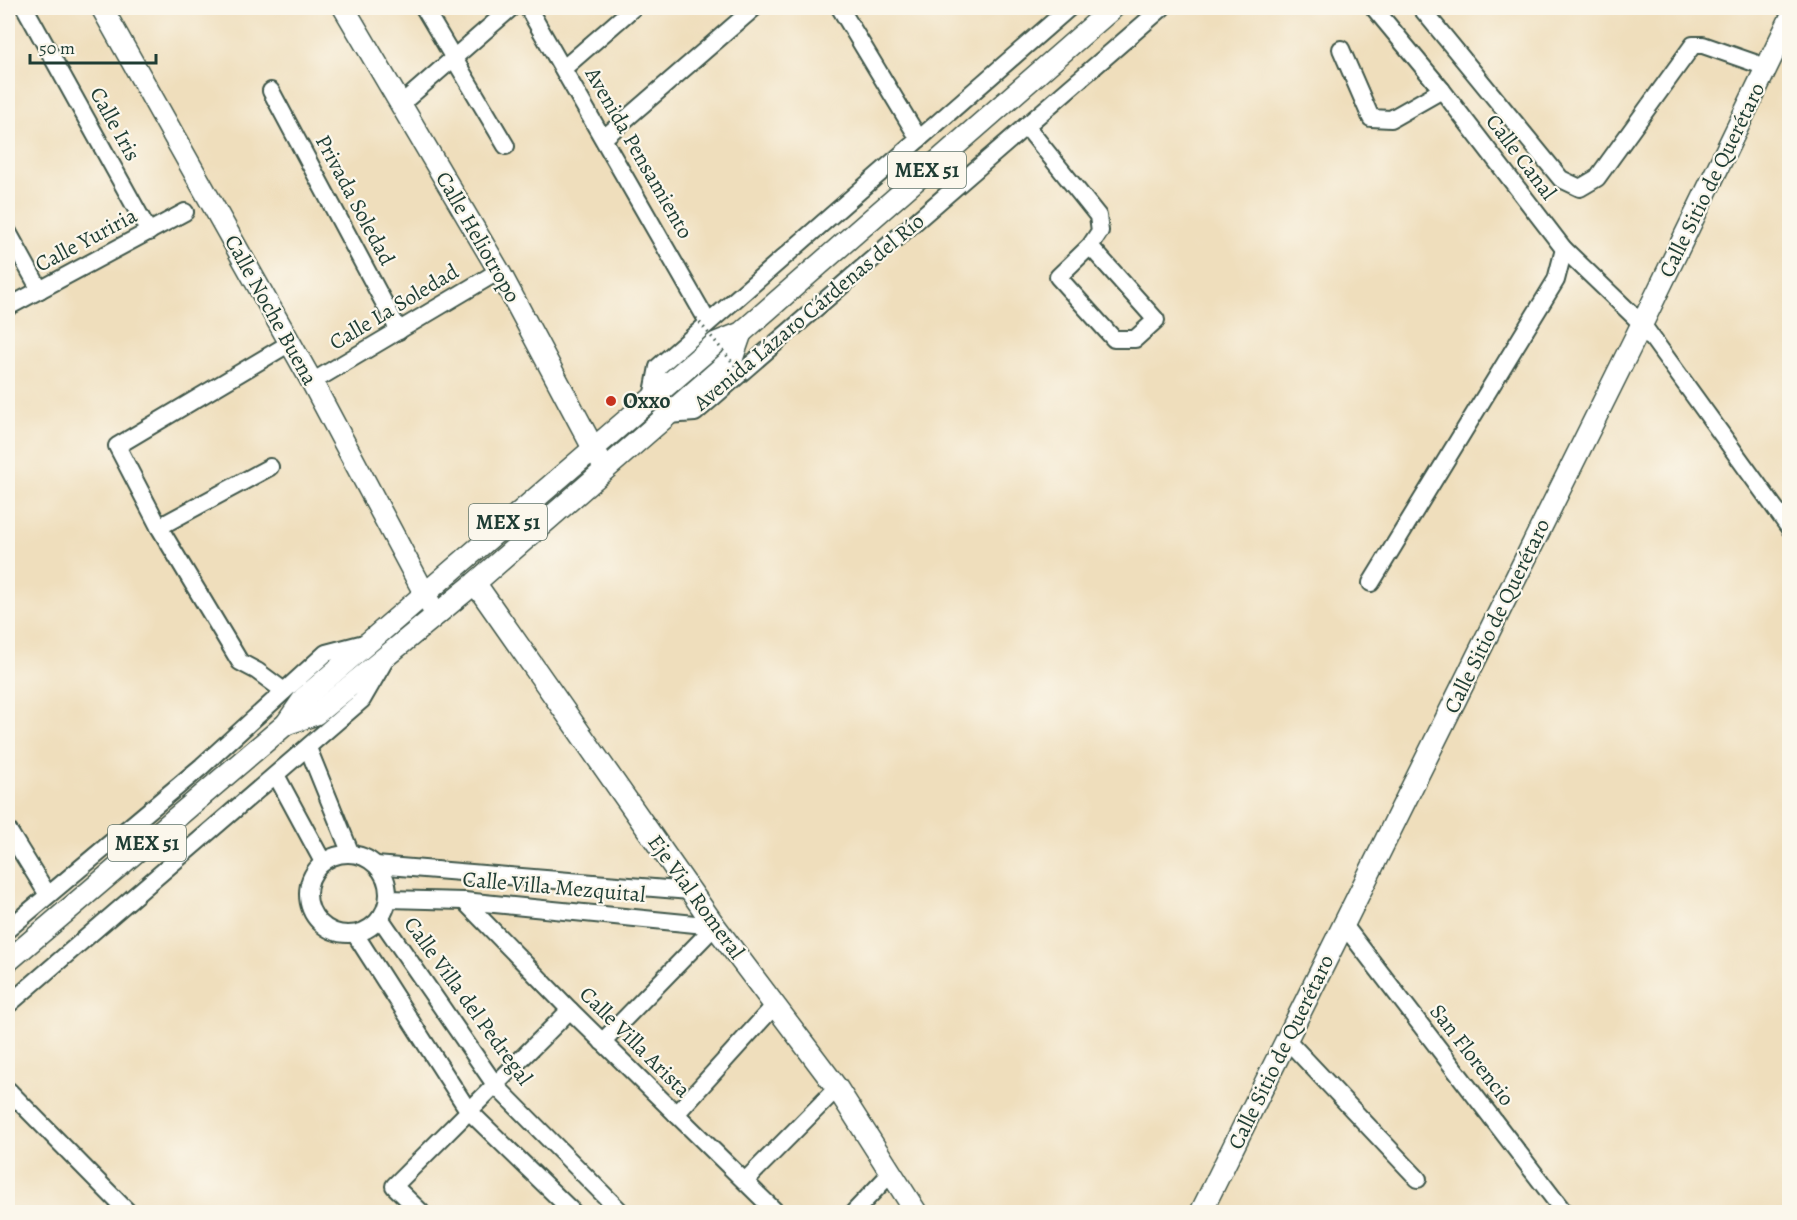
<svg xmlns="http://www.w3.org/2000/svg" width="1797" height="1220" font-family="Alegreya,serif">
	<rect width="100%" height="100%" fill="#fbf7ec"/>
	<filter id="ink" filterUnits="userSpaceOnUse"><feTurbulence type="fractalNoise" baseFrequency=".0167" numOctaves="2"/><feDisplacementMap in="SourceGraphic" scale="12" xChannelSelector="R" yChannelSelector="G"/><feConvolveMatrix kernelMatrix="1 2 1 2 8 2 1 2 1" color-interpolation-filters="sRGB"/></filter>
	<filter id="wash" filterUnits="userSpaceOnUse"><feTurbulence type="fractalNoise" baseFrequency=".008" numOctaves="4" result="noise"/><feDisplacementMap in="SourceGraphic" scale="24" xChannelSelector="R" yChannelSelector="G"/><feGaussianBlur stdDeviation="1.35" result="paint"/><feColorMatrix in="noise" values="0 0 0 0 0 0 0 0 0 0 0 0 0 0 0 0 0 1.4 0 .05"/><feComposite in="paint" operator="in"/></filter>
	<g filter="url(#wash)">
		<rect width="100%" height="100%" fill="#efdebc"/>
	</g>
	<g filter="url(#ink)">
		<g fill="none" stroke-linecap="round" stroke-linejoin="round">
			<g stroke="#3e5548" stroke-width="20">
				<g id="minor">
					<path d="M25,8L149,232"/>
					<path d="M424,8L506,146"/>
					<path d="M528,8L708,322"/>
					<path d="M840,8L919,139"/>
					<path d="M1374,8L1442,90L1564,249L1642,324L1790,529"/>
					<path d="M1421,8L1561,179L1580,188L1597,178L1693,45H1703L1766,67"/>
					<path d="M1341,49L1371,118L1391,119L1442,90"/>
					<path d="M564,68L633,8"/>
					<path d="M271,91L399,331"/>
					<path d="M401,104L511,8"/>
					<path d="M1026,126L1098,216L1100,231L1090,246L1058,277L1114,339H1135L1156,320L1090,246"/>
					<path d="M604,138L754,8"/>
					<path d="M8,232L40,290"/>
					<path d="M8,307L185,212"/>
					<path d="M312,382L499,271"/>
					<path d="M652,398L658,367L1069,8"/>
					<path d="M667,415L695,413L1162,8"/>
					<path d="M159,527L270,467"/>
					<path d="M1371,583L1556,280L1564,249"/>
					<path d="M284,691L257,671L240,662L159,527L117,446L290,343"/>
					<path d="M308,748L351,854"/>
					<path d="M276,775L323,862"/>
					<path d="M8,830L48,895"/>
					<circle cx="348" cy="894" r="40"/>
					<path d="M376,865L690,891"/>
					<path d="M388,899L464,901L715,926"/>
					<path d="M464,901L570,1010L776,1212"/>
					<path d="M380,918L496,1086L621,1212"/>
					<path d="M1344,925L1564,1212"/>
					<path d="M8,929L202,766L326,653L368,642"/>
					<path d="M355,934L468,1110L573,1212"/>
					<path d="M8,1005L362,700L384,662"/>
					<path d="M1287,1040L1418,1179"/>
					<path d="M602,1042L715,926"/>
					<path d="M8,1090L128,1212"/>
					<path d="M676,1114L775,1005"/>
					<path d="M745,1181L837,1088"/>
					<path d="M421,1212L394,1186L570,1010"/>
					<path d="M854,1212L891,1173"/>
				</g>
			</g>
			<g stroke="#3e5548" stroke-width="24">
				<g id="major">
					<path d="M102,8L312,382L436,615"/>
					<path d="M344,8L499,271L599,459"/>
					<path d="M475,583L715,926L837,1088L916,1212"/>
					<path d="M286,724L316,714L475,583L732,359L741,333"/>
					<path d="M8,961L286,724L304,698L716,343L741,333L1113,8"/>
					<path d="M1201,1212L1642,324L1790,19"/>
				</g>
			</g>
			<use href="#minor" stroke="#fff" stroke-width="16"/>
			<use href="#major" stroke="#fff" stroke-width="21"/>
			<path stroke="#3e5548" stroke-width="3" stroke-dasharray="1.5 4.5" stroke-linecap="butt" d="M696,318L747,380"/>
		</g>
	</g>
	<circle fill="#c8321e" stroke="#fbf7ec" stroke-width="2" cx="611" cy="401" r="6"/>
	<g text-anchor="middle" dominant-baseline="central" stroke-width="4.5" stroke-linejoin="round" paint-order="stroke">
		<g fill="#fbf7ec" stroke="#61756b" stroke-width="1.5">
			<rect x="888" y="152" width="78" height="36" rx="4.5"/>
			<rect x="469" y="504" width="78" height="36" rx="4.5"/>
			<rect x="108" y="825" width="78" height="36" rx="4.5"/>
		</g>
		<g font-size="21" font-weight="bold" fill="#1f3d34">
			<text x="927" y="170">MEX 51</text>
			<text x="508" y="522">MEX 51</text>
			<text x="147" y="843">MEX 51</text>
		</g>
		<g font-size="22" fill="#1f3d34" stroke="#fbf7ec">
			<text transform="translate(115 124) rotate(61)">Calle Iris</text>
			<text transform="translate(639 153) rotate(60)">Avenida Pensamiento</text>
			<text transform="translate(1521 157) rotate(53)">Calle Canal</text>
			<text transform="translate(1712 180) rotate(-64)">Calle Sitio de Querétaro</text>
			<text transform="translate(355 200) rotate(62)">Privada Soledad</text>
			<text transform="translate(478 237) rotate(60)">Calle Heliotropo</text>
			<text transform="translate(86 240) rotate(-28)">Calle Yuriria</text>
			<text transform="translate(394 307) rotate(-31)">Calle La Soledad</text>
			<text transform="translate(271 310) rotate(61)">Calle Noche Buena</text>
			<text transform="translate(809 312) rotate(-40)">Avenida Lázaro Cárdenas del Río</text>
			<text transform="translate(1497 616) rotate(-64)">Calle Sitio de Querétaro</text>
			<text transform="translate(554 887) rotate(5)">Calle Villa Mezquital</text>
			<text transform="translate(696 897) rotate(54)">Eje Vial Romeral</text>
			<text transform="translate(468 1001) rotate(54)">Calle Villa del Pedregal</text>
			<text transform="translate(635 1042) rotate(45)">Calle Villa Arista</text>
			<text transform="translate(1281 1052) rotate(-64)">Calle Sitio de Querétaro</text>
			<text transform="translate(1472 1055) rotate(52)">San Florencio</text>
		</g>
		<g font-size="22" font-weight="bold" fill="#1f3d34" stroke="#fbf7ec" text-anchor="start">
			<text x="623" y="401">Oxxo</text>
		</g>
	</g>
	<rect width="1797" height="1220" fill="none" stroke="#fbf7ec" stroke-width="30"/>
	<path d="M30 54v9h126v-9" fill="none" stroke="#1f3d34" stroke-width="3"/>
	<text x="39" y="54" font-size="18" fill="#1f3d34" stroke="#fbf7ec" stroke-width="4.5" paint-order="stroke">50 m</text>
</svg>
